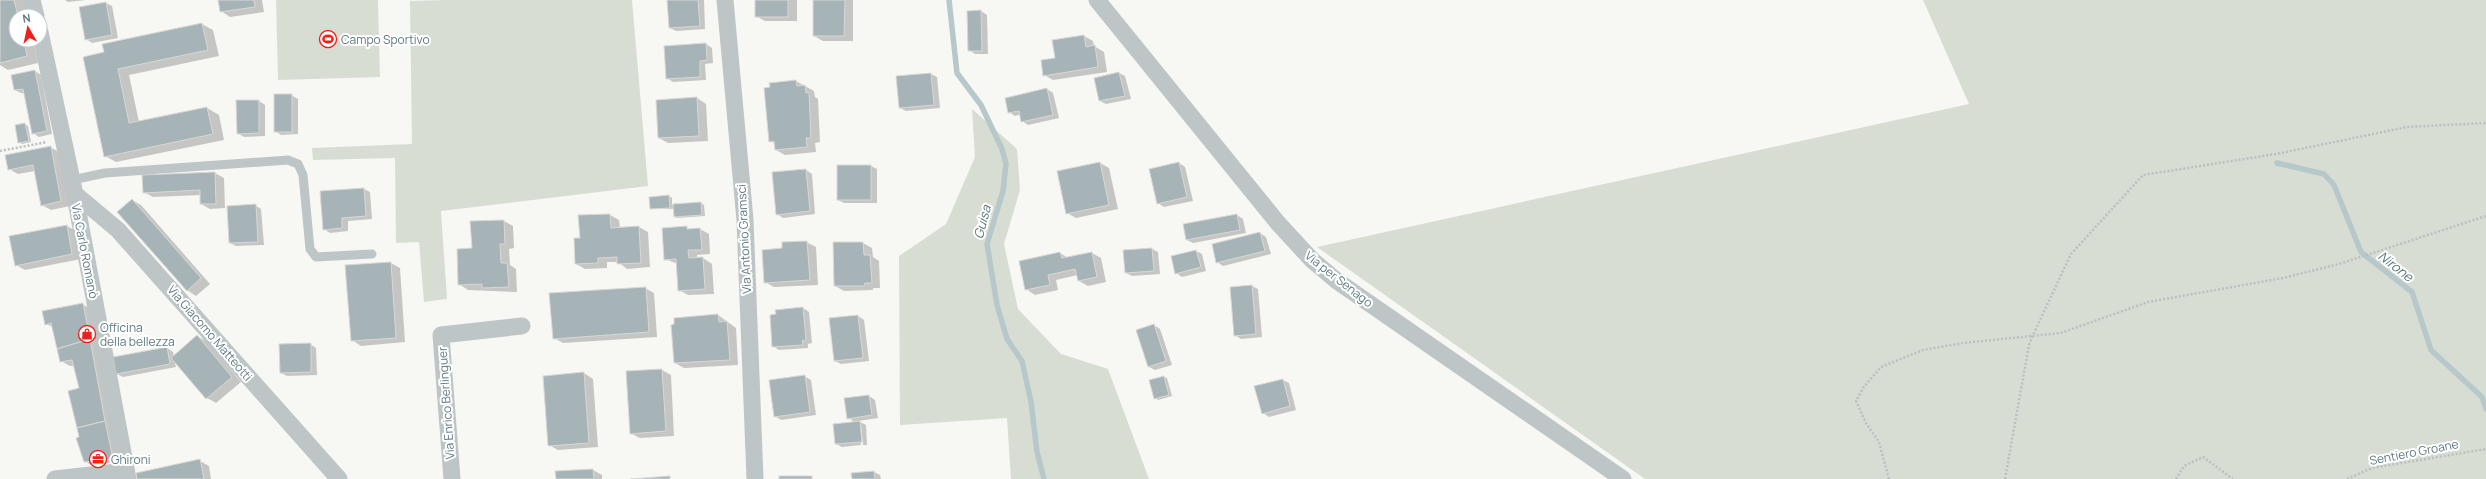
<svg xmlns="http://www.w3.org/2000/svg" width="2486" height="479" font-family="Manrope,sans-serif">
	<rect width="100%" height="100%" fill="#f7f7f4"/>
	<g fill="#d8ddd3">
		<path d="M276,0H378L380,77L278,80Z"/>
		<path d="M445,0H632L648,186L441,211L447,299L424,302L419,242L396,243L395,158L313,160L312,148L412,144L410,1Z"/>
		<path d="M1923,0H2486V479H1645L1317,247L1969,104Z"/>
		<path d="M972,109L1017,149L1020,190L1004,244L1018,309L1061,354L1108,369L1149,479H1011L1007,418L900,425L899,256L946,224L975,157Z"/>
	</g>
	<g fill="#0003">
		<path d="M0,0H24L27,16H16V40H33L38,63L8,70L0,65Z"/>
		<path d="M65,0H86L68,2Z"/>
		<path d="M219,0H262L264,12L230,17L221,11Z"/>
		<path d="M668,0H704L705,29L676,31L670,28Z"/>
		<path d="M756,0H797V21H765L756,16Z"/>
		<path d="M814,0H853V41H823L814,36Z"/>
		<path d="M106,3L112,6L118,38L92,43L86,39Z"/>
		<path d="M981,11L987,15L988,54H975L969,50L968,12Z"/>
		<path d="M202,24L213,30L219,56L129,75L139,122L207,108L219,115L224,140L116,162L105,156V53Z"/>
		<path d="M1084,36L1093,41L1094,46L1104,52L1107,72L1053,80L1044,75L1056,59Z"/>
		<path d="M706,44L712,48L713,63L705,64L706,80L673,82L667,78Z"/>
		<path d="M35,71L41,75L52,134L39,137L33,133L25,93H21L15,90Z"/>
		<path d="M1119,73L1125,76L1131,99L1106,104L1100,101Z"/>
		<path d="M931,74L937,77L940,108L906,111L900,108Z"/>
		<path d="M796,81L814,91L815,97L818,99L820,142L815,143L816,152L785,155L776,150V144L770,141V83Z"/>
		<path d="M1047,89L1053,93L1059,118L1028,125L1022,121L1021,114L1015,116L1009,112Z"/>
		<path d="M291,95L298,99V134L281,135L275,131Z"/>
		<path d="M697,98L706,104L708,141L668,143L659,138Z"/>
		<path d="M237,101H259L265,105V136L244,137L238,133Z"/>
		<path d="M25,124L28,126L31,142L22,144L19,142Z"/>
		<path d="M50,147L59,152L70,206L51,210L42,205L35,171L18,174L9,169Z"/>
		<path d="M1100,163L1109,168L1118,209L1076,218L1067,213L1058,172Z"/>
		<path d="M1179,163L1185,167L1193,201L1164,207L1158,203Z"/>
		<path d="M871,166L877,169V203H844L838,200Z"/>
		<path d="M806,170L812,174L815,214L783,218L777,214Z"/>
		<path d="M215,173L224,178L225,208L210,209L201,204V195L153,197L144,192Z"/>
		<path d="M364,189L370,192L372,219L348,221V231L330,233L324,229Z"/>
		<path d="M669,196L672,198V205L701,203L704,205L705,216L677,218L675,216L674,209L651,208Z"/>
		<path d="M132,200L141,205L210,284L196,296L187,290Z"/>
		<path d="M255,205L261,209L264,245L236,246L230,243Z"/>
		<path d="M610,215L619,220L620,228L639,227L648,232L650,267L627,269L618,262H607V268L585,269L576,264L581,239L579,216Z"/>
		<path d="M1237,215L1243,219L1246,233L1193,243L1187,240Z"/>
		<path d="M504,221L513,226L514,248L509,249L510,265L516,269L517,292L468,290L459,284Z"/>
		<path d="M67,226L76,231L81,259L25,270L16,265Z"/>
		<path d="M700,229L709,234L710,254L697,255V259L703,258L712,264L714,294L688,295L679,290L678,264L665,259Z"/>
		<path d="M1260,233L1266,237L1271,254L1223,266L1217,262Z"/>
		<path d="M806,242L816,247L818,285L774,287L765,282Z"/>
		<path d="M834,243H863L872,248L873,257L879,261L880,288H873V290L844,291L835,286Z"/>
		<path d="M1152,249L1158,252L1160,274L1132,276L1126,273L1124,251Z"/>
		<path d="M1196,251L1202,254L1206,271L1182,277L1176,273L1172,257Z"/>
		<path d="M1060,253L1068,258L1092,253L1101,258L1106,282L1088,286L1079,281L1077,275L1056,280L1058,290L1035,295L1026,289Z"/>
		<path d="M391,263L400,268L405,342L361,346L352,340Z"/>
		<path d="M1252,286L1258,289L1262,337L1241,339L1235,335Z"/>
		<path d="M645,288L654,293L657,337L563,343L554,338Z"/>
		<path d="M82,304L89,308L119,462L91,465L85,461L80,438V389L75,366H70L61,361L53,327L46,324Z"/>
		<path d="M803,308L809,312L812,343L808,344V348L779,350L773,346Z"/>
		<path d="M718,315L736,328L738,365L684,368L675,363Z"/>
		<path d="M858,316L864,320L869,361L841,364L835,361Z"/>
		<path d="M1154,325L1160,329L1172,365L1155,370L1149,367Z"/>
		<path d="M197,336L206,341L241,382L216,403L207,398L174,360L176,367L123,377L117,374L167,348L173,352L174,356Z"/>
		<path d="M310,344L316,348L317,375L287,376L281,373Z"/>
		<path d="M662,370L671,375L674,436L640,438L630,433Z"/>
		<path d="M584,373L593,379L598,447L558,450L549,445Z"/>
		<path d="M804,376L811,380L816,415L781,420L775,416Z"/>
		<path d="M1164,377L1167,378L1172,396L1158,400L1155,398Z"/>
		<path d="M1283,380L1289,383L1296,410L1269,417L1263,413Z"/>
		<path d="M869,396L875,400L878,418L858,421L866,425L867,445H863L861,425H859L861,445L842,447L836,444L855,422L848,418Z"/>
		<path d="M200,461L209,466L211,479H138Z"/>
		<path d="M593,470L602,475V479H557Z"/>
		<path d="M874,472L880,475L881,479H853Z"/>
	</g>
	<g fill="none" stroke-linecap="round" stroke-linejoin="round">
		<g stroke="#b6c8ca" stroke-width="5.5">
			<path d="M949,0L957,73L981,105L1002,149L1006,164L1003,191L987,244L997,305L1007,339L1022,361L1031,402L1037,452L1044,479"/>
			<path d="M2277,163L2324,174L2334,185L2361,252L2412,292L2431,350L2482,397L2486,409"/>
		</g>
	</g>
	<g fill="#a6b4b7" stroke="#d9d8d6">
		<path d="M0,0H14L18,16H16V40H24L27,56L0,63Z"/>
		<path d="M218,0H254L255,7L220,12Z"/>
		<path d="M667,0H698L700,26L669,28Z"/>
		<rect x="755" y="0" width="33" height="17"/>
		<path d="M813,0H845L844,36H813Z"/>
		<path d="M106,2L112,35L85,40L79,7Z"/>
		<path d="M981,10L982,51H968L967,11Z"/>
		<path d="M202,23L208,50L118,69L129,123L207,107L213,134L104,157L83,57L104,52L102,44Z"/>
		<path d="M1084,35L1086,47L1095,45L1098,67L1043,76L1041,60L1055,58L1052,40Z"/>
		<path d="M706,43L707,60L700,61V77L666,79L664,46Z"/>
		<path d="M35,70L47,131L32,134L23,89L14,90L11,75Z"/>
		<path d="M1119,72L1125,96L1099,101L1094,78Z"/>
		<path d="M931,73L934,105L899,108L896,76Z"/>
		<path d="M796,80L797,86L805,85L806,93L809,92L811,138H806L807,147L775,150L774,141L769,142L764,88L770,87L769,83Z"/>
		<path d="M1047,88L1053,115L1021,122L1019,111L1008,113L1005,98Z"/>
		<rect x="274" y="94" width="18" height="38"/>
		<path d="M697,97L699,136L658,138L656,100Z"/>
		<path d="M236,100H259V133L237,134Z"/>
		<path d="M25,123L29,141L18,143L15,125Z"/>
		<path d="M51,146L61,201L41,206L33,165L8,170L5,155Z"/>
		<path d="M1100,162L1109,205L1066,214L1057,171Z"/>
		<path d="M1179,162L1187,197L1157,204L1149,169Z"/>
		<rect x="837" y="165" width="34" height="35"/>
		<path d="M806,169L810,211L776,215L772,172Z"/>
		<path d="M215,172L216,204H200V190L143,193L142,175Z"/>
		<path d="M364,188L366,216L342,218V228L323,230L320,191Z"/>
		<path d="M669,195L670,208L650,209L649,197Z"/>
		<path d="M132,199L201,278L187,291L117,212Z"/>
		<path d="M701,202L702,215L674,217L673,204Z"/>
		<path d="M256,204L258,242L229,243L227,206Z"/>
		<path d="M610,214L611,228L639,226L641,263L617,264V257L598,258V263L575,264L574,238H580L578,215Z"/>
		<path d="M1237,214L1240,230L1186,240L1183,224Z"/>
		<path d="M504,220L505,244H500L501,263H507L509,287L482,288V284L458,285L457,249L472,248L470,221Z"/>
		<path d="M67,225L72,254L15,266L9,236Z"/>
		<path d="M687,226V229L700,228L702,250H688L689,258L703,257L705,289L678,291L676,259L664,260L662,228Z"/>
		<path d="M1260,232L1265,251L1216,263L1212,244Z"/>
		<path d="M807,241L810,280L764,283L762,250L782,248V242Z"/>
		<path d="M833,242H863L864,255H870L872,283H865L864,286H834Z"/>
		<path d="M1152,248L1154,271L1125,273L1123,250Z"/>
		<path d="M1196,250L1201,267L1175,274L1171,256Z"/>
		<path d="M1060,252L1062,258L1092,252L1097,277L1078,281L1075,269L1048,275L1050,285L1025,290L1019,261Z"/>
		<path d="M391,262L396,338L351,341L345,265Z"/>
		<path d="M1252,285L1256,334L1234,336L1230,287Z"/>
		<path d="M646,287L649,332L553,339L549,293Z"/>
		<path d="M83,303L90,339L57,349L51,323L45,325L42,311Z"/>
		<path d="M803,307L806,340L802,341L803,345L772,347L770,315L776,314L775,310Z"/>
		<path d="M718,314L719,322L727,321L730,360L674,363L671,325L674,324V318Z"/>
		<path d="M858,315L863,358L834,361L829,318Z"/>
		<path d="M1154,324L1166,361L1148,367L1136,330Z"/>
		<path d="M197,335L232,377L206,399L171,358Z"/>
		<path d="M90,339L105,421L77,428L68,391L79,388L72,360L60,362L57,349Z"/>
		<path d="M311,343V372L280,373L279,344Z"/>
		<path d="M167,347L170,364L116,374L113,357Z"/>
		<path d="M662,369L666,431L630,434L626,371Z"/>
		<path d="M584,372L589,443L548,446L543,376Z"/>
		<path d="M805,375L810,412L774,417L769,380Z"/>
		<path d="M1164,376L1169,395L1154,399L1149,380Z"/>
		<path d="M1283,379L1290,406L1262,414L1254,386Z"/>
		<path d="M869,395L872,415L847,419L844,398Z"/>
		<path d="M105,421L113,459L84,462L76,438L79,437L77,428Z"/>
		<path d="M860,421L862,442L835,444L833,424Z"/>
		<path d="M200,459L204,479H137L136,473Z"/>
		<path d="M593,469L594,479H556L555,471Z"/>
		<path d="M874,471L875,479H852L851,473Z"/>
		<path d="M670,476V479H630Z"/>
		<rect x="779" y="476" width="33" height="3"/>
	</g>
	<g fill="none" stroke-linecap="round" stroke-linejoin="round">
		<g stroke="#babfc1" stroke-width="2.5" stroke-dasharray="2 2" stroke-linecap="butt">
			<path d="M0,151L47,142"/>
			<path d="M1889,479L1879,442L1866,423L1856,401L1863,388L1881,367L1923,350L1963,343L2061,333L2148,302L2283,278L2339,264L2486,216"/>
			<path d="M2005,479L2029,345L2033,335L2071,254L2143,175L2276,154L2407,127L2486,123"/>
			<path d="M2176,479L2184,466L2203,457L2233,479"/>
			<path d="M2347,479L2372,468L2486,449"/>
		</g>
		<path stroke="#bdc5c7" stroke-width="9" d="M72,180L105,173L288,160L298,164L303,175L310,249L316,257L372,254"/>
		<g stroke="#bdc5c7" stroke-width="17">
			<path d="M32,0L36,16"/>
			<path d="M725,0L745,220L755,479"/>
			<path d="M1097,0L1277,222L1312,260L1337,281L1623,479"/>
			<path d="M40,32L72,180L128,479"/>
			<path d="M75,194L118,230L339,479"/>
			<path d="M55,479L126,471"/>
			<path d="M452,479L441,335L522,326"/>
		</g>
	</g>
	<defs>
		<g id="stadium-ring" transform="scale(0.9)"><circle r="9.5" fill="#fff" stroke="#f1201b" stroke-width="1.5"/><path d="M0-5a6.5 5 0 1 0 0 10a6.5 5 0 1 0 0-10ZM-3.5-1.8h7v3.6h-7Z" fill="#f1201b"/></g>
		<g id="shop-ring" transform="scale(0.9)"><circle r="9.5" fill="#fff" stroke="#f1201b" stroke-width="1.5"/><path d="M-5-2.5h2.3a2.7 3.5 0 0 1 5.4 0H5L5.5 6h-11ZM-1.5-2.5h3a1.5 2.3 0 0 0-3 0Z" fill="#f1201b"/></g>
		<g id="office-ring" transform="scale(0.9)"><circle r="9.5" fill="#fff" stroke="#f1201b" stroke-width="1.5"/><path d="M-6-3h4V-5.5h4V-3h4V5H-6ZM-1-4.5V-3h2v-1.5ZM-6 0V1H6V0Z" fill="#f1201b"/></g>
	</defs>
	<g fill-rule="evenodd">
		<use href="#stadium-ring" x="328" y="39"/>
		<use href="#shop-ring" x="87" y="334"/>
		<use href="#office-ring" x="98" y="459"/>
	</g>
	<g text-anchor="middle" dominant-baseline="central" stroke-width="4" stroke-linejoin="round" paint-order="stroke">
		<g font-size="12" fill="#607a82" stroke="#fff" text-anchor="start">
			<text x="341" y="39">Campo Sportivo</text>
			<text x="100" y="327">Officina<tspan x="100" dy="14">della bellezza</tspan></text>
			<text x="111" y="459">Ghironi</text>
		</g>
		<g font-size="12" fill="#607a82" stroke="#fff">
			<text transform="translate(744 239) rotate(-93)">Via Antonio Gramsci</text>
			<text transform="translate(85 251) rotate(79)">Via Carlo Romanò</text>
			<text transform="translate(1339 279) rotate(38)">Via per Senago</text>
			<text transform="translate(210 333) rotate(49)">Via Giacomo Matteotti</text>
			<text transform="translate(446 403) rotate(-94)">Via Enrico Berlinguer</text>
			<text transform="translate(2414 452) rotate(-11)">Sentiero Groane</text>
		</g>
		<g font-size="13" font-style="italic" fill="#5a7a7c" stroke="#fff">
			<text transform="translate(982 222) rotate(-75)">Guisa</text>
			<text transform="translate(2396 266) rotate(38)">Nirone</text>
		</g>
	</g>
	<g transform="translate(28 28) rotate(351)"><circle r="19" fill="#ffffff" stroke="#bfcacd"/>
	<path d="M0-3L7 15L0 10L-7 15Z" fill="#f1201b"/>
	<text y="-6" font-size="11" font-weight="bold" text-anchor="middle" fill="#607a82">N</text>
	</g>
</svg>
